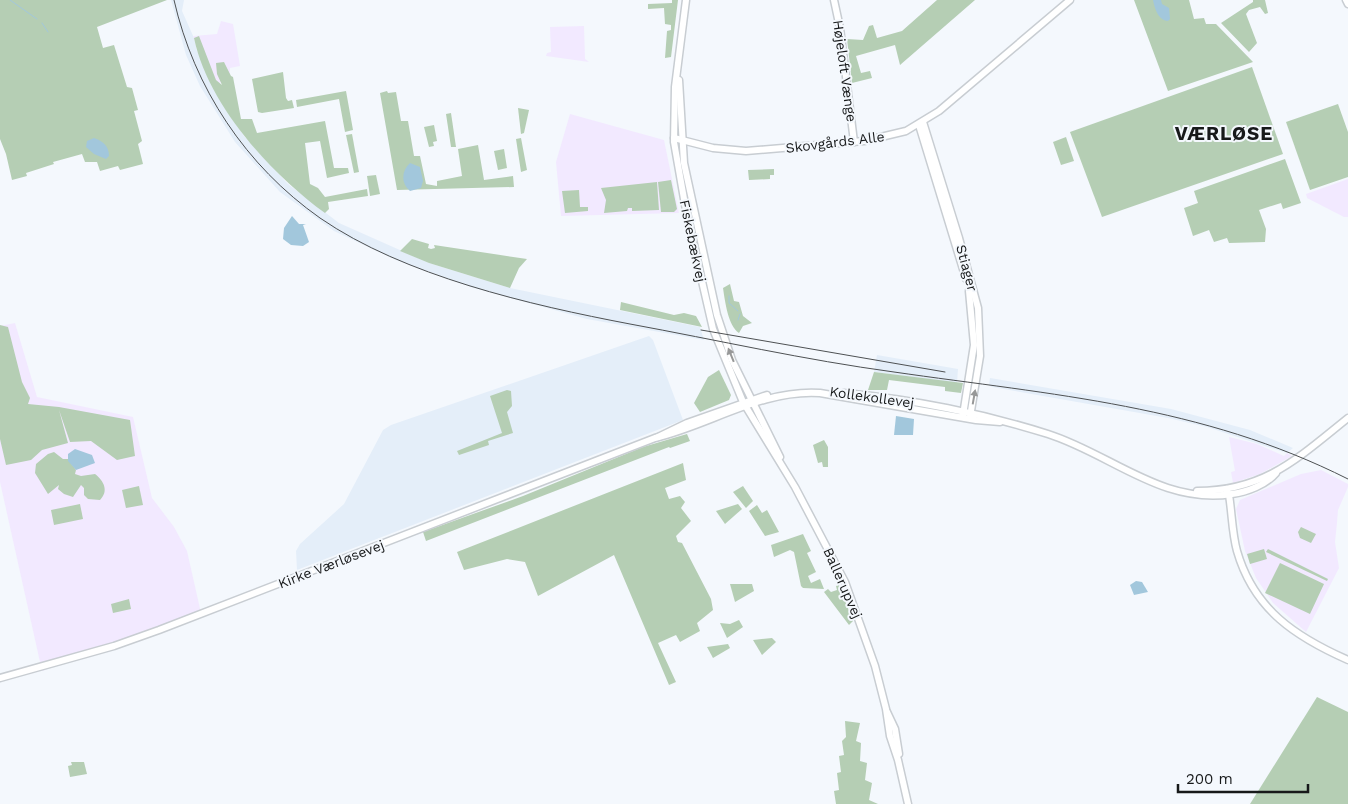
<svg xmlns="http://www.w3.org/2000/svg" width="1348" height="804" font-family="'Work Sans',sans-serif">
	<rect width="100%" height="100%" fill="#f4f8fd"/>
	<g fill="#e4eef9">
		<path d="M171,0H184L182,11L194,38L197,51L226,109L244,136L288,184L339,223L429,263L510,288L700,327L704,340L587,319L471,287L396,260L334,231L280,192L235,142L200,86L186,55Z"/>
		<path d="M649,336L653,340L683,420L297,570L296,551L300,544L344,504L383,430L391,425Z"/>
		<path d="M877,355L958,369L957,383L874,372Z"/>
		<path d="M990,378L1171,409L1250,430L1293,448L1287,453L1207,427L1168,418L992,387L989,385Z"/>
	</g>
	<g fill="#f2e9ff">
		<path d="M221,21L233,24L240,66L230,68V78L227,81L214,84L193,36L217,34Z"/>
		<path d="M584,26L585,59L589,62L546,56L547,53L551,52L550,27Z"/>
		<path d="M570,114L664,140L679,213L561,216L556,162Z"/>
		<path d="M1348,179V217H1344L1307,198L1306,194Z"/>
		<path d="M15,323L37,397L133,417L152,498L174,527L187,551L201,613L42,671L0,482V326Z"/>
		<path d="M1229,437L1257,444L1284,456L1287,453L1292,456L1260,474L1233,483L1231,472L1235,471Z"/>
		<path d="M1321,470L1348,484V487L1338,510L1337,523L1335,542L1339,568L1306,632L1273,603L1256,578L1245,551L1236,509L1240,500L1301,474Z"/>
	</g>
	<g fill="#b5ceb4">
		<path d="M0,0H167L97,27L103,48L114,45L127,87L132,88L138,110L134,111L142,141L138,144L143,164L120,170L118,166L100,171L97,162H85L82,154L53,162L54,164L26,173L27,176L12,180L6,154L0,139Z"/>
		<path d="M672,0H678L671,57L665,58L667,31L671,30V25L665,24L664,8L648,9V4L672,3Z"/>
		<path d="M937,0H975L900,65L895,45L856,56L861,73L870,71L872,78L852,83L847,39L863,40L869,26L873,25L877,38L902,31Z"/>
		<path d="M1134,0H1189L1194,19L1204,18L1206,24H1216L1253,62L1168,91Z"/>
		<path d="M1253,0H1265L1268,13L1265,14L1260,7L1249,10L1246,14L1257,43L1249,52L1221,23L1253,2Z"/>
		<path d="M199,36L216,80L222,85L217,74L216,63L224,62L231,76L233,77L241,119H252L257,133L325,121L334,168H348L349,173L327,178L320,141L305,143L310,184L318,188L325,197L367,189L368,196L328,202L329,209L325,213C271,174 208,105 194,38Z"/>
		<path d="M1252,67L1283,154L1102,217L1070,132Z"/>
		<path d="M283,72L286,98L288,101L292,100L294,108L262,113L258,112L252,79Z"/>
		<path d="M346,91L353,130L345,132L339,99L297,107L296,100Z"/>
		<path d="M387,91L388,93L396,92L401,121H408L414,156H420L426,184L437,186V181L462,176L458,149L478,145L484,180L513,176L514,187L397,190L380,93Z"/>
		<path d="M1338,104L1348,132V177L1310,190L1286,122Z"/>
		<path d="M518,108L529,110L524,133L521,134Z"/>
		<path d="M451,113L456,147H451L446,114Z"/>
		<path d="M434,125L437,141L433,142L434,146L429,147L424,127Z"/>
		<path d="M352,134L359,172L354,173L346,135Z"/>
		<path d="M1066,137L1074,161L1061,165L1053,142Z"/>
		<path d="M521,138L527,170L521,172L516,139Z"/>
		<path d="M504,149L507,168L498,170L494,151Z"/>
		<path d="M1285,159L1301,203L1283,209L1281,203L1259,210L1266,229L1265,242L1229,243L1227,238L1214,242L1209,230L1193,236L1184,208L1198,203L1194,191Z"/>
		<path d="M774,169V175H770V179L749,180L748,170Z"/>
		<path d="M376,175L380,194L370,196L367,176Z"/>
		<path d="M671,180L677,209L674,212H661L658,182Z"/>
		<path d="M657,182L659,210L632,211V208H628L627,211L604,213L606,200L601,188Z"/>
		<path d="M579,190L580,207H588V211L565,213L562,191Z"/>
		<path d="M412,239L429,244L428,248L431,249L435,248L434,245L527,259L519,268L510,288L429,263L400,251Z"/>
		<path d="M730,284L734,301L739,302L743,316L752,323L743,326L739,333C728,326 725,301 723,288Z"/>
		<path d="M621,302L674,315L684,313L696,316L702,327L620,310Z"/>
		<path d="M0,325L8,327L22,382L30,398L28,404L59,407L130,420L135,456L117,460L91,441L70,442L59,410L68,443L42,450L31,460L6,465L0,439Z"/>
		<path d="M719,370L731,395L729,400L700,412L694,403L708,377Z"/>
		<path d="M874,372L963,383L961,393L945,391V387L889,380L887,390H868Z"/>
		<path d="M507,390L511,391L512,406L507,412L513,433L488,441L489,445L459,455L457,451L502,433L490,396Z"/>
		<path d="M687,434L690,441L670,448L669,447L426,541L423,532L523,496L643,447Z"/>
		<path d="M824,440L828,447V467H823L822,462L818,463L813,445Z"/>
		<path d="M54,452L63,459H68L76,470L75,474L81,476L95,474C104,481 109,491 100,500L88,499L84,495V488L81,485L73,497L64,494L58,489L59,485L48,494L35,473L36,464L48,454Z"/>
		<path d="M683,463L686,480L665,488L669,499L680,496L685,502L681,508L691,521L676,536L678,542L682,543L711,599L713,610L697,623L700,631L680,642L676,635L658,643L676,682L669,685L614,555L538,596L525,562L507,559L464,570L457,552Z"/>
		<path d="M139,486L143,505L126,508L122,490Z"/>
		<path d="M743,486L753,501L746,508L733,492Z"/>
		<path d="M80,504L83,519L54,525L51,510Z"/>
		<path d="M738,504L742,509L725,524L716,511Z"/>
		<path d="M757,505L762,513L767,510L779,532L765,536L749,511Z"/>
		<path d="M1301,527L1316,534L1311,543L1300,538L1298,532Z"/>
		<path d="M803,534L811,551L807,553L816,572L808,576L811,583L820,579L824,589L803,588L801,586L794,552L790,550L774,557L771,545Z"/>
		<path d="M1264,549L1267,559L1250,564L1247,554Z"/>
		<path d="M1268,549L1328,579L1327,581L1266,552Z"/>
		<path d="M1280,563L1324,584L1310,614L1265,593Z"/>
		<path d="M730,584H752L754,591L735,602Z"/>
		<path d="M839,585L853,621L849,625L824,592L828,589L831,592L837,590L836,586Z"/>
		<path d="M129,599L131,609L113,613L111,604Z"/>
		<path d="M739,620L743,627L727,638L720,623L730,624Z"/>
		<path d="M772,638L776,642L762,655L753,640Z"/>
		<path d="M728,644L730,648L713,658L707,647Z"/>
		<path d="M1317,697L1348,712V804H1250Z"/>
		<path d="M845,721L860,723L856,741L861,743L860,761L867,763L865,780L872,783L869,800L878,804H836L834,791L839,790L837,773L841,772L839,756L844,755L842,741L846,737Z"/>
		<path d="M71,762H84L87,774L70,777L68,766L72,765Z"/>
	</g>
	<g fill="#a2c7dc">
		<path d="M1153,0H1161L1162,4L1169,8L1170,19L1168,21C1158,20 1155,9 1153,0Z"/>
		<path d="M94,138C103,141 109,146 109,156L106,159L94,154L86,147L87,141Z"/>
		<path d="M410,163L420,167L423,181L421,188L410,191C401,184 401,171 410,163Z"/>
		<path d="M292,216L299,224H306L303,225L309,242L303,246L291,245L283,239L284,228Z"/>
		<path d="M896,416L914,419L913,435H894Z"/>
		<path d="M75,449L92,455L95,463L76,470L68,461V454Z"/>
		<path d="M1136,581L1142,582L1148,592L1134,595L1130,585Z"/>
	</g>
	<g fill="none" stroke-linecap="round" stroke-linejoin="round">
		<g stroke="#a2c7dc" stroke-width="1">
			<path d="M10,0L37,19"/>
			<path d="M42,23L48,32"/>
			<path d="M729,296V303L738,311"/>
			<path d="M738,320L740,314"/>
		</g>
		<g stroke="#c8cdd2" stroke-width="9">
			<g id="minor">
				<path d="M686,0L675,87L674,142L687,216L713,329L743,402L795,487L845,582L875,666L886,709L890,736L898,760L908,804"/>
				<path d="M834,0L840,28L854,142"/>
				<path d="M1346,0L1348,4"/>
				<path d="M679,80L684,163L717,315L732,360L780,457"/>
				<path d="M923,122L959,238L978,308L980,356L970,417"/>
				<path d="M919,125L966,279"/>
				<path d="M674,138L713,148L746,151L864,141L906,131L939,111L1070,0"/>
				<path d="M844,393C911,399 985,414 1048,434C1111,454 1162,505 1232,494C1247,492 1266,485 1276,473"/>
				<path d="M963,415L974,345L969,291"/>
				<path d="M658,437L687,423L767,395"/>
				<path d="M1226,489L1229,495C1232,513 1232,533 1237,551C1254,610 1296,637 1348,660"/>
				<path d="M1197,491C1265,491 1298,458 1348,418"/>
				<path d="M0,678L114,646L159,630L655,438C710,425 762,389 820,393L976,420L1000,422"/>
				<path d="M887,712L895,729L899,754"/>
			</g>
		</g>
		<use href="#minor" stroke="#fff" stroke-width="6"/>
		<g stroke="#4e5153" stroke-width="1">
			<path d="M174,0C194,88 246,166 320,218C404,276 530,305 630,324C717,340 805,360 894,372C1053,395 1201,405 1348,479"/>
			<path d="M701,330L945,372"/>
		</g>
	</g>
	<defs><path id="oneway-solid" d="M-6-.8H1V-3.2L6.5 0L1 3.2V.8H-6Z" transform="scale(1.25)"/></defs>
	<g fill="#979898">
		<use href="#oneway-solid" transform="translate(731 355) rotate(-112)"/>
		<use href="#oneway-solid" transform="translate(974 397) rotate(-80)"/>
	</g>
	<g text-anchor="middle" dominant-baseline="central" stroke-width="4" stroke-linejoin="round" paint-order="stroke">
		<g font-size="14" fill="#17191a" stroke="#f4f8fd">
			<text transform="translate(845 71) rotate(82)">Højeloft Vænge</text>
			<text transform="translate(835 142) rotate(-7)">Skovgårds Alle</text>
			<text transform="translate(693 241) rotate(78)">Fiskebækvej</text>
			<text transform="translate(967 268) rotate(75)">Stiager</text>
			<text transform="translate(872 397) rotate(8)">Kollekollevej</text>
			<text transform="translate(331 564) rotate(-21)">Kirke Værløsevej</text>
			<text transform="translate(843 583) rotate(66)">Ballerupvej</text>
		</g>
		<g font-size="19" font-weight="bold" letter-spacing="1" fill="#17191a" stroke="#f4f8fd">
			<text x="1224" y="133">VÆRLØSE</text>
		</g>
	</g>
	<path d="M1178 784v8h130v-8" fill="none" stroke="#17191a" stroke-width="2.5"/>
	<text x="1186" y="784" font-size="15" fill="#17191a" stroke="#f4f8fd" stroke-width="4" paint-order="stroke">200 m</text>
</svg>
